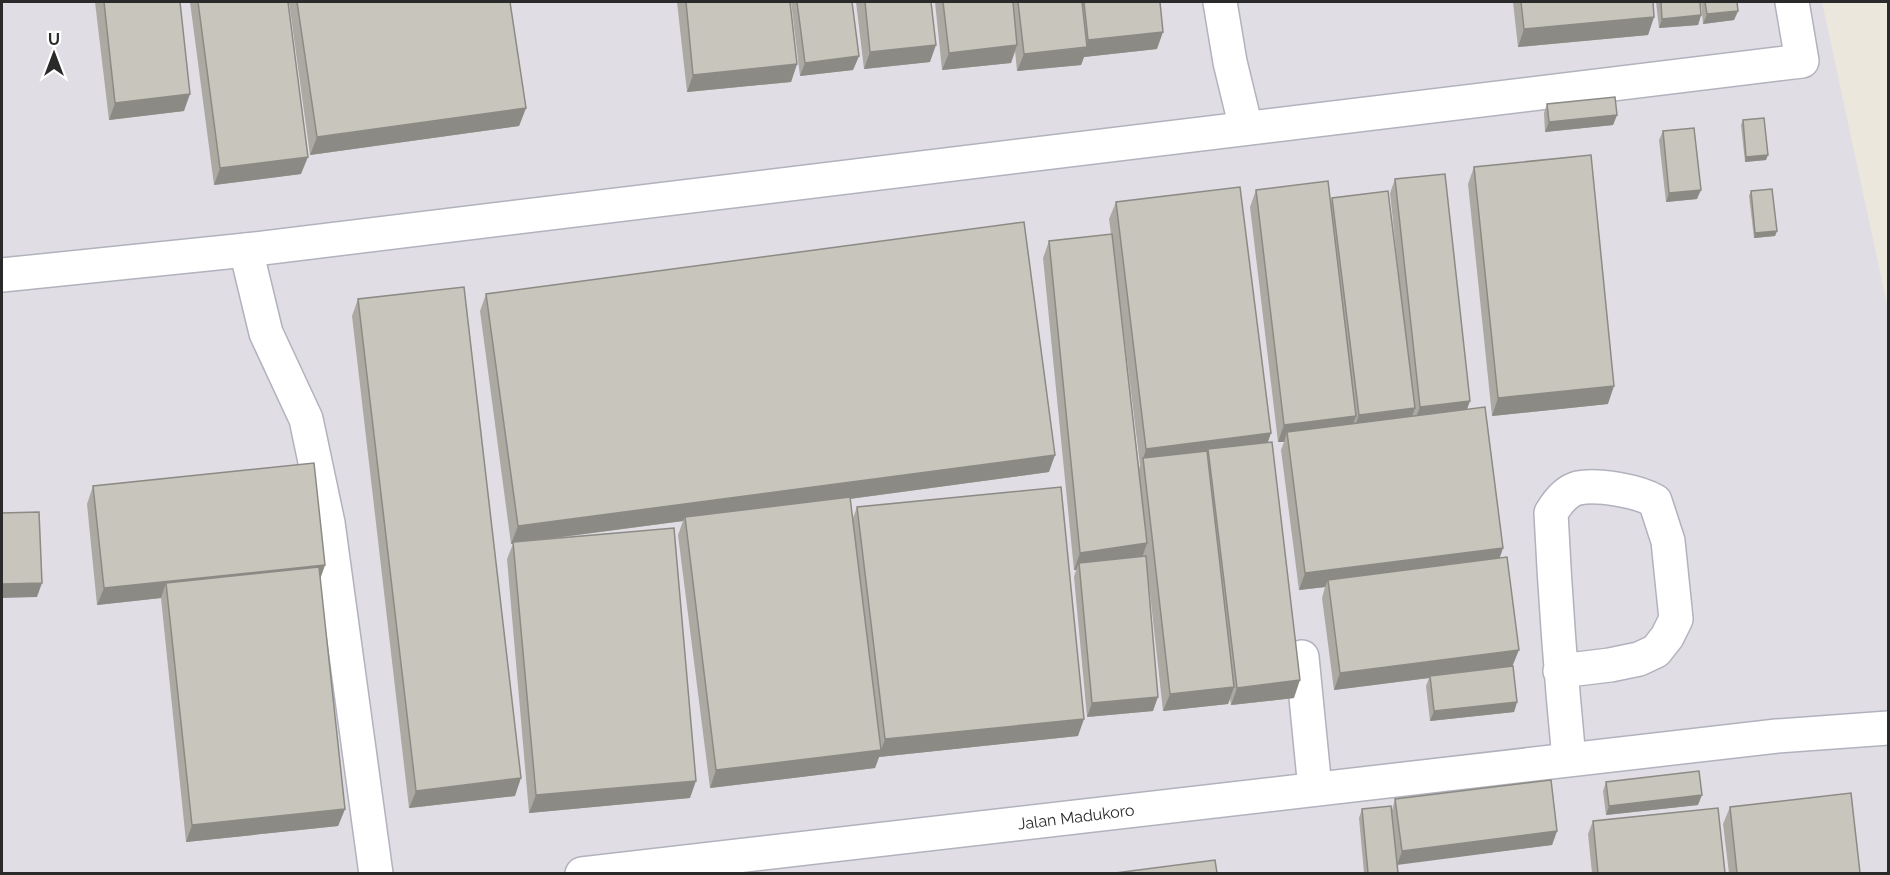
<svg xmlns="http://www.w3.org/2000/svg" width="1890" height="875" font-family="Raleway,sans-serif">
	<rect width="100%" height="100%" fill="#ebe7dd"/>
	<path fill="#e0dee4" d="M2,2H1822L1888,309V873L2,874Z"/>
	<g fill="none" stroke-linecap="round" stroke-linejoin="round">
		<g stroke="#b1b2bd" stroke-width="36">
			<g id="minor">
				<path d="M1220,2L1230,62L1246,128"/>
				<path d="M246,250L266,333L306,419L328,523L376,874"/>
				<path d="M2,275L246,250L1802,61L1792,2"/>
				<path d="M1302,657L1315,789"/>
				<path d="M1560,671L1610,665L1639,659L1656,651L1667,637L1676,619L1668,541L1655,501C1638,491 1598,484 1578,488C1566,491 1557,503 1551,513C1555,595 1561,677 1569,759"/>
				<path d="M582,874L1777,736L1888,728"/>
			</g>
		</g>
		<use href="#minor" stroke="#fff" stroke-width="33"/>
	</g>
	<g fill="#aba9a2" fill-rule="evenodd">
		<path d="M95,2H180L184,111L109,120Z"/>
		<path d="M190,2H288L301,174L214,185Z"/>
		<path d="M289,2H510L526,108L519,126L310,155Z"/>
		<path d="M677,2H790L797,64L791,82L687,92Z"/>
		<path d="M791,2H852L859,56L853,70L800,76Z"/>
		<path d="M856,2H931L930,62L864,69Z"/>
		<path d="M935,2H1160L1157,49L1084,57L1081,65L1017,71L1015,51L1011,63L942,70Z"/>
		<path d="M1513,2H1653L1654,17L1648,35L1518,47Z"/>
		<path d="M1656,2H1700L1701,15L1698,25L1659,28Z"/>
		<path d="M1701,2H1737L1738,11L1734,20L1703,24Z"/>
		<path d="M1547,104L1617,115L1613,125L1545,132L1544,113Z"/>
		<path d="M1743,120L1766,160L1745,162L1741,125Z"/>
		<path d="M1663,131L1697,199L1666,202L1659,140Z"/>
		<path d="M1474,167L1608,404L1492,416L1468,184Z"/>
		<path d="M1395,179L1467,410L1503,548L1500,557L1517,702L1514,712L1430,721L1426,686L1429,678L1334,690L1322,598L1325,587L1299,590L1281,450L1284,442H1278L1250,207L1256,190L1331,202L1332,198L1401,296L1390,193Z"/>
		<path d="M1751,191L1777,231L1775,236L1754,238L1749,196Z"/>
		<path d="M1116,202L1268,442L1294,698L1231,705L1230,699L1228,704L1163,711L1148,575L1153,711L1087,717L1074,577L1076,570H1074L1043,258L1049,241L1111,234L1109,219ZM1115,262L1140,465L1139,469Z"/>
		<path d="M486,294L1049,472L850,499L853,518L857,507L1078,736L879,757L875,768L710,788L678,535L683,521L549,539L690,798L529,813L507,559L513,544H511L480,311Z"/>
		<path d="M358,299L515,796L409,808L352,316Z"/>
		<path d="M93,486L325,565L320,579L345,809L338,826L186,842L161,598L97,605L87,504Z"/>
		<path d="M1606,782L1698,805L1606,815L1603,791Z"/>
		<path d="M1395,799L1557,831L1552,845L1397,864L1398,873H1364L1359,818L1362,809L1392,810Z"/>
		<path d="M1730,807L1860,873H1729L1723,824Z"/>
		<path d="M1593,821L1725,873H1592L1588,834Z"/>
	</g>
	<g fill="#8b8a84">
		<path d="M1738,11L1734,20L1703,24L1707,14Z"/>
		<path d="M1701,15L1698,25L1659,28L1662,19Z"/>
		<path d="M1654,17L1648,35L1518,47L1524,29Z"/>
		<path d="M1163,32L1157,49L1084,57L1081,65L1017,71L1024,54L1085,48L1088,40Z"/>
		<path d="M936,45L930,62L864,69L870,52Z"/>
		<path d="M1017,45L1011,63L942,70L949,53Z"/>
		<path d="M859,56L853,70L800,76L805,63Z"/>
		<path d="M797,64L791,82L687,92L693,75Z"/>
		<path d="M190,94L184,111L109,120L115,103Z"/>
		<path d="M526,108L519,126L310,155L317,137Z"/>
		<path d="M1617,115L1613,125L1545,132L1549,122Z"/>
		<path d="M1768,155L1766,160L1745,162L1746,157Z"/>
		<path d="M308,157L301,174L214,185L220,168Z"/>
		<path d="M1701,190L1697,199L1666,202L1669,193Z"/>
		<path d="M1777,231L1775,236L1754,238L1755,233Z"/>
		<path d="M1614,386L1608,404L1492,416L1498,398Z"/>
		<path d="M1470,401L1465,415L1415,420L1420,407Z"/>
		<path d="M1415,408L1410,422L1354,428L1359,415Z"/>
		<path d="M1356,416L1350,434L1287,432L1284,442H1278L1284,425Z"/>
		<path d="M1271,433L1265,451L1208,449L1205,458L1143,459L1146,449Z"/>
		<path d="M1055,455L1049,472L685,521V517L683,521L514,543L513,542V544H511L518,526Z"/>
		<path d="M1147,543L1141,561L1079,563L1076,570H1074L1080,553Z"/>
		<path d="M1503,548L1497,565L1328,580L1325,587L1299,590L1305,573Z"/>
		<path d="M325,565L319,582L166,583L161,598L97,605L104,588Z"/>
		<path d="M42,583L37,597L2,598V584Z"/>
		<path d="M1519,650L1512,667L1430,676L1429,678L1334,690L1340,673Z"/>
		<path d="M1300,680L1294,698L1231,705L1237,688Z"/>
		<path d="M1234,687L1228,704L1163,711L1170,694Z"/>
		<path d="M1158,697L1153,711L1087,717L1092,703Z"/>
		<path d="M1517,702L1514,712L1430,721L1434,711Z"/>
		<path d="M1084,719L1078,736L879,757L875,768L710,788L716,770L881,750L885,739Z"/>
		<path d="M521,778L515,796L409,808L416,791Z"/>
		<path d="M696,781L690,798L529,813L536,795Z"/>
		<path d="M1702,795L1698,805L1606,815L1609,806Z"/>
		<path d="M345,809L338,826L186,842L192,825Z"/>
		<path d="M1557,831L1552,845L1397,865L1402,851Z"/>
	</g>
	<g fill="#c7c5bc" stroke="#8b8a84" stroke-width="1.5">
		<path d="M104,2H180L190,94L115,103Z"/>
		<path d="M198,2H288L308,157L220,168Z"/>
		<path d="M297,2H510L526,108L317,137Z"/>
		<path d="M686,2H790L797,64L693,75Z"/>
		<path d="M797,2H852L859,56L805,63Z"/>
		<path d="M865,2H931L936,45L870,52Z"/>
		<path d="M943,2H1013L1017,45L949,53Z"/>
		<path d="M1018,2H1082L1087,47L1024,54Z"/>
		<path d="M1084,2H1160L1163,32L1088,40Z"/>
		<path d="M1521,2H1653L1654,17L1524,29Z"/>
		<path d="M1661,2H1700L1701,15L1662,19Z"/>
		<path d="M1705,2H1737L1738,11L1707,14Z"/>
		<path d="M1615,97L1617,115L1549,122L1547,104Z"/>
		<path d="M1764,118L1768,155L1746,157L1743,120Z"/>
		<path d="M1694,128L1701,190L1669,193L1663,131Z"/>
		<path d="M1591,155L1614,386L1498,398L1474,167Z"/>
		<path d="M1445,174L1470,401L1420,407L1395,179Z"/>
		<path d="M1328,181L1356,416L1284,425L1256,190Z"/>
		<path d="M1240,187L1271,433L1146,449L1116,202Z"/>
		<path d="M1772,189L1777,231L1755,233L1751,191Z"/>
		<path d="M1388,191L1415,408L1359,415L1332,198Z"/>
		<path d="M1024,222L1055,455L518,526L486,294Z"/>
		<path d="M1112,234L1147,543L1080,553L1049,241Z"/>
		<path d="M464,287L521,778L416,791L358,299Z"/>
		<path d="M1485,407L1503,548L1305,573L1287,432Z"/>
		<path d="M1272,442L1300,680L1237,688L1208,449Z"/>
		<path d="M1207,451L1234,687L1170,694L1143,458Z"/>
		<path d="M314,463L325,565L104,588L93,486Z"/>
		<path d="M1061,487L1084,719L885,739L857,507Z"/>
		<path d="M850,497L881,750L716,770L685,517Z"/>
		<path d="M39,512L42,583L2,584V513Z"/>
		<path d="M674,528L696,781L536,795L513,542Z"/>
		<path d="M1146,556L1158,697L1092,703L1079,563Z"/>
		<path d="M1507,557L1519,650L1340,673L1328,580Z"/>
		<path d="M319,567L345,809L192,825L166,583Z"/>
		<path d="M1513,666L1517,702L1434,711L1430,676Z"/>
		<path d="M1699,771L1702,795L1609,806L1606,782Z"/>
		<path d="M1551,780L1557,831L1402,851L1395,799Z"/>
		<path d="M1851,793L1860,873H1737L1730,807Z"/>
		<path d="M1391,806L1398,873H1368L1362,809Z"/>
		<path d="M1718,808L1725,873H1598L1593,821Z"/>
		<path d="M1215,860L1217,873H1115Z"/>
	</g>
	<g text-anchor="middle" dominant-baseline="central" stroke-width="4.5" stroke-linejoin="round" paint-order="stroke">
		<g font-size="16" fill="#2a2a2a" stroke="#fff">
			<text transform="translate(1076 817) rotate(-7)">Jalan Madukoro</text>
		</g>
	</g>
	<rect width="1890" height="875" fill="none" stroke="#2a2a2a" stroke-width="6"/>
	<g transform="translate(54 54)" stroke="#ffffff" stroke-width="4.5" paint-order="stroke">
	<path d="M0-4.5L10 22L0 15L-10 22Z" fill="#2a2a2a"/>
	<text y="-9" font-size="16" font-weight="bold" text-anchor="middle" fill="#2a2a2a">U</text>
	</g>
</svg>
